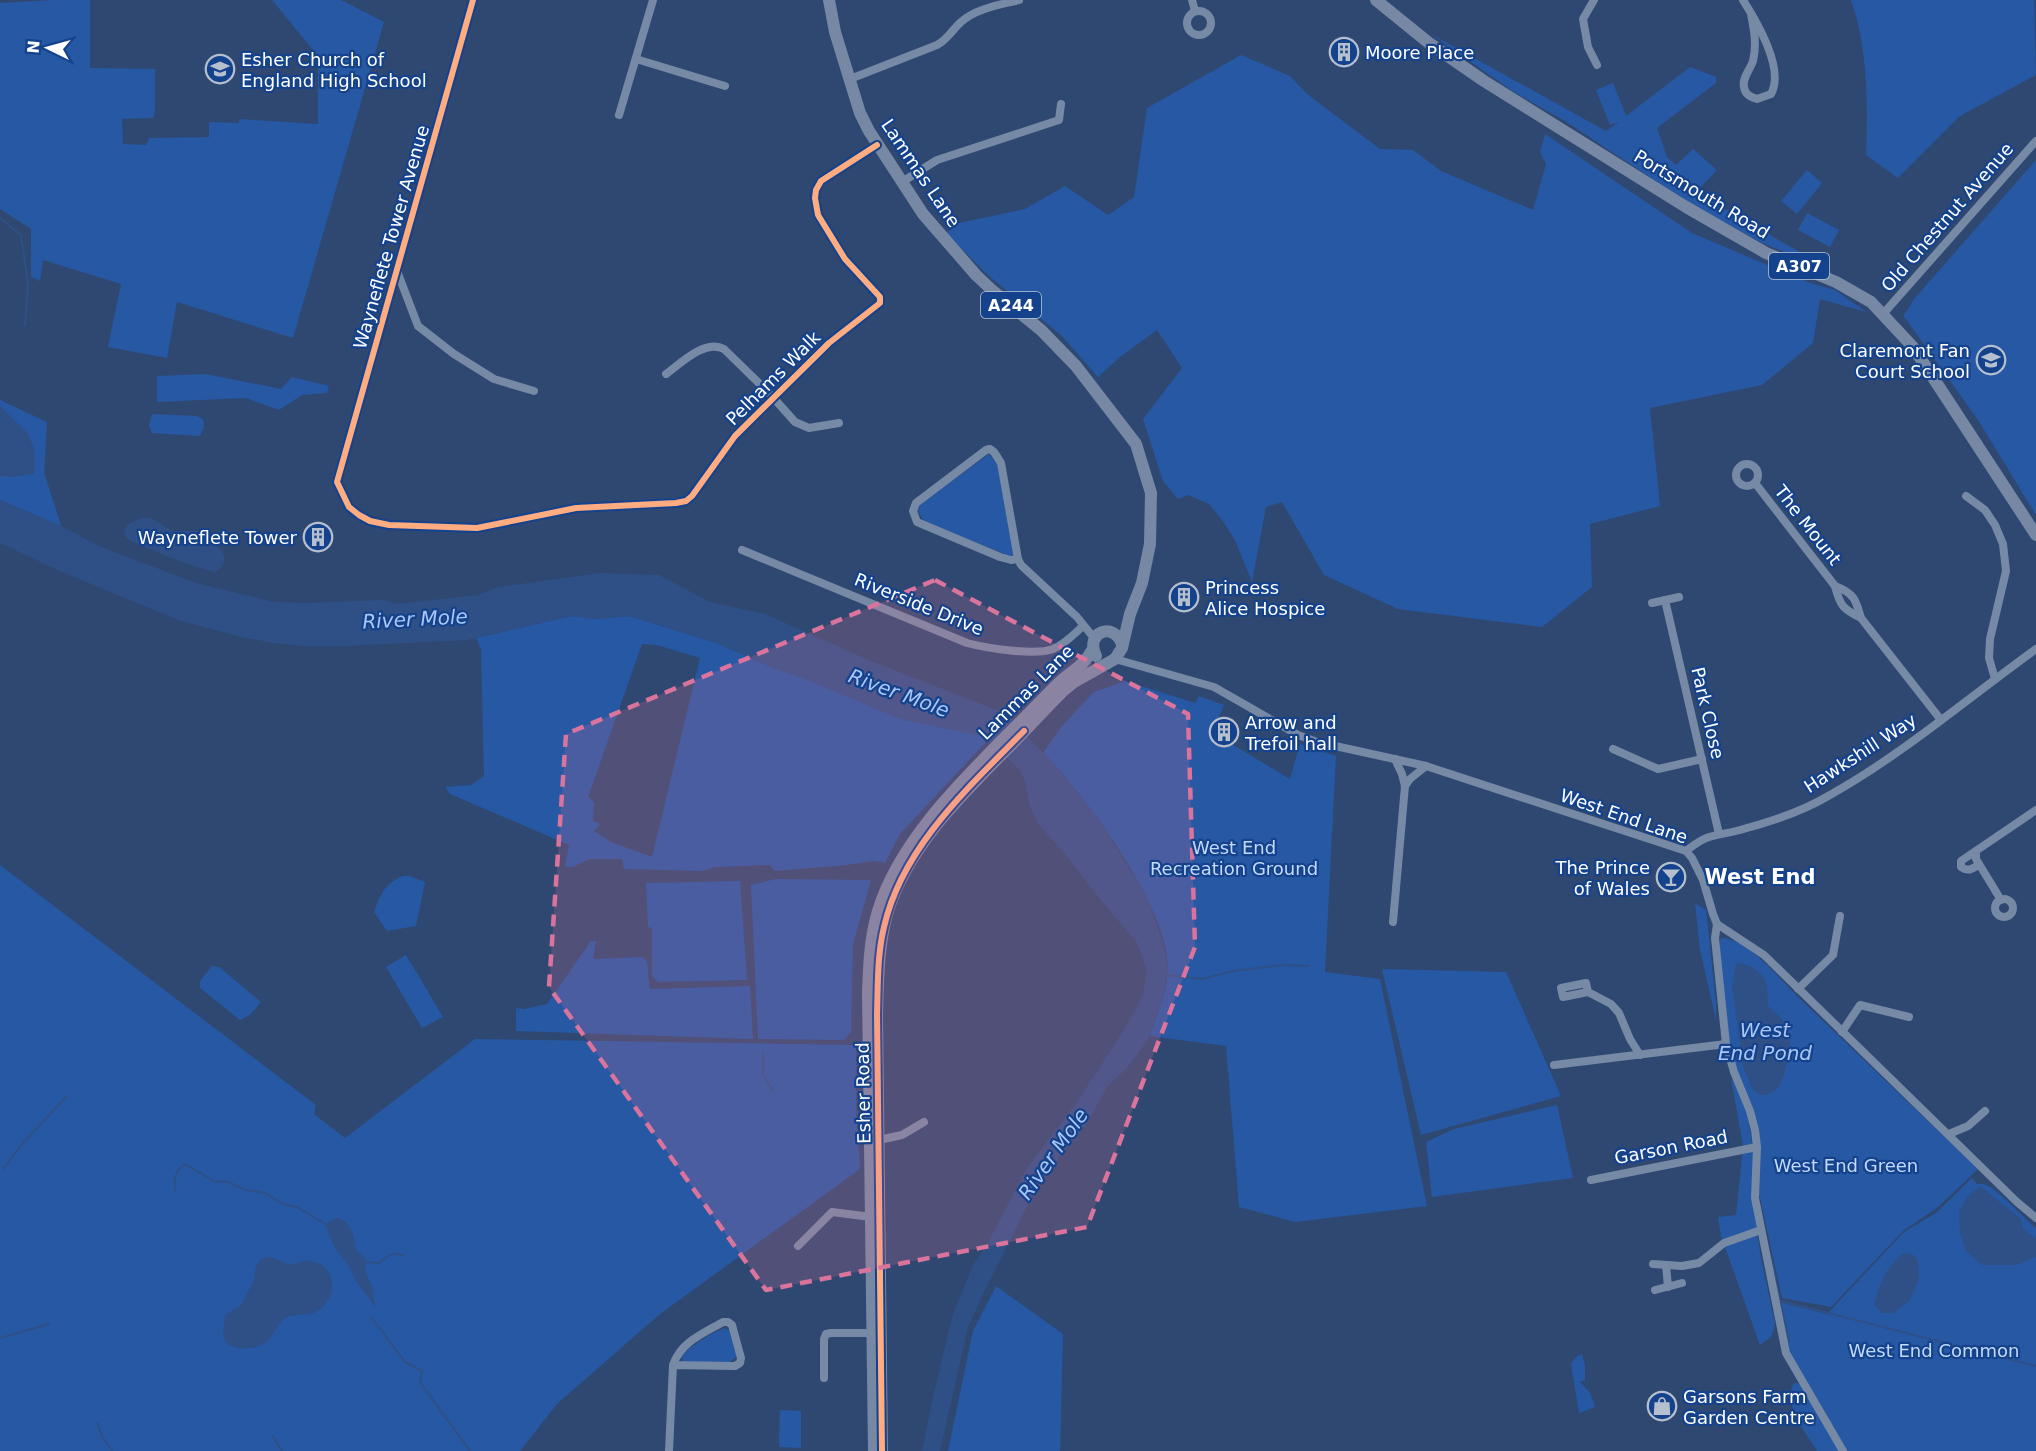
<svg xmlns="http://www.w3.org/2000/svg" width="2036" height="1451" font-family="'DejaVu Sans',sans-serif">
	<rect width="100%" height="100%" fill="#2f4871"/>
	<g fill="#2758a3" fill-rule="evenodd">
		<path d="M53,0H90V68L155,69V110L153,118L122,119L123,144L146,145L149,138L209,137V122L239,123V119L318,124V56L272,0H341L384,22L293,338L177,302L167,358L108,347L121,284L43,260L40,281L31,277V229L0,209V3Z"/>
		<path d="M1851,0H2034L2036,75L1960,116L1898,178L1866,155C1868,105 1868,48 1851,0Z"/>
		<path d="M1429,33L1606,131L1619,122L1610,125L1596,90L1613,83L1626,116L1690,67L1716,77V83L1657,128L1667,157L1676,165L1693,149L1717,170L1696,192L1827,268L1762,243L1689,203L1565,121L1514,92Z"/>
		<path d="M1241,55L1290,76L1307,94L1380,149L1413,150L1441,171L1533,210L1546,164L1540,152L1545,134L1692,233L1810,283L1835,290L1866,312L1820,299L1813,343L1762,385L1650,408L1660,506L1590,524L1592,587L1542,627L1398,609L1324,575L1282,502L1266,507L1252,582L1235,540L1222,520L1209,504L1188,495L1178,499L1163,481L1143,419L1182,368L1157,330L1120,357L1098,377L1061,335L990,277L946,233L959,223L1025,209L1065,186L1108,215L1134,197L1147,108Z"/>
		<path d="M2036,160V515L1978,420L1903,315L1907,311L1914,299Z"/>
		<path d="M1807,170L1822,183L1797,214L1781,201Z"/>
		<path d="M1807,213L1839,230L1830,247L1798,230Z"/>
		<path d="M206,374L281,389L292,377L329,386L327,393L302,395L279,410L246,398L157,402V376Z"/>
		<path d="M0,400L47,422L44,472L61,526L0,500Z"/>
		<path d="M152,414L197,416L203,419L204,427L200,436L152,433L149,425Z"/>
		<path d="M989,454L998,465L1014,555L1009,556L925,522L918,512L920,504Z"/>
		<path d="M571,616L595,619L629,616L717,643L771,667L981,736L986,742L900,834L885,863L874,861L846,865L775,871L770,865L715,867L703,871L624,869L622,859H589L573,867H565L569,845L450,794L445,787L471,785L484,776L481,649L476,638ZM642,644L657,645L700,658L652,857L611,842L594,831L600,824L593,821L594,802L588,797Z"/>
		<path d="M1125,681L1195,703L1199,696L1224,705L1211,735L1230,743L1290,779L1300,744L1336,756L1325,972L1380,979L1427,1206L1295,1222L1239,1207L1226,1046L1150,1036C1157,1014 1167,992 1168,969C1169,908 1086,796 1043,753L1062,726L1094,692Z"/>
		<path d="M0,865L316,1105L314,1114L345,1138L475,1039L856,1045V1111L860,1169L660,1314L557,1404L520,1451H0Z"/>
		<path d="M403,876H409L425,882L416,926L387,931L374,912C380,895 385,883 403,876Z"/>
		<path d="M776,879L871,880L853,944L851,1032L844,1040L758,1039L751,885Z"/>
		<path d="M740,881L747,980L658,982L652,976V928L648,927L646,883Z"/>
		<path d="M1695,903L1706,910L1716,1003V1020L1700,950Z"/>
		<path d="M1721,938C1747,938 1778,977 1796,995L1978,1169L1938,1207L1903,1231L1831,1307L1782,1298L1758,1189L1760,1147L1728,1044L1719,945Z"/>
		<path d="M591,941H596L593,959L643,957L647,962L650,989L750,986L753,1039L516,1031V1008L524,1009L547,1004Z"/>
		<path d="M406,955L443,1017L422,1028L386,967Z"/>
		<path d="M212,966L219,967L261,1002L250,1015L240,1020L200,988V981Z"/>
		<path d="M1382,969L1506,972L1561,1096L1421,1135Z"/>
		<path d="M1731,1078C1760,1114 1752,1194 1758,1239C1762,1268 1770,1297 1775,1325L1771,1337L1760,1345L1721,1236L1718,1217L1736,1215L1743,1146Z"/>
		<path d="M1557,1105L1573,1178L1432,1197L1426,1142L1454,1129Z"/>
		<path d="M1972,1178L1977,1184C1981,1184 1982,1183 1986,1185C1999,1190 2023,1218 2036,1228V1451H1846L1792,1364L1775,1301L1827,1314L1904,1232L1936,1213Z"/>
		<path d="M996,1286L1063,1334L1060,1451H948L973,1331Z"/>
		<path d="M725,1328L730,1331L737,1356L730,1362H683L681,1355C694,1345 709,1333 725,1328Z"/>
		<path d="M1582,1354L1585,1366V1380L1580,1382L1590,1393L1595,1407L1579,1413L1571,1364L1576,1357Z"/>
		<path d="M1796,1383L1800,1384L1841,1451H1817C1806,1432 1783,1407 1793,1384Z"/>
		<path d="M780,1410L801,1411V1448L779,1447Z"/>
	</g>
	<g fill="#2f5086">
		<path d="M0,406L28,433L35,452L34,474L13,477L0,476Z"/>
		<path d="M0,500L61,526L101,547L196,583L273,602L306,603L384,600L397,604L478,595L498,587L600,573L659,575L710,602L765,614L864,658L1004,713L1057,767L1100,821L1147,897L1164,946L1168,969L1163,998L1148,1040L1127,1068L1108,1086L1085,1126L1040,1181L984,1292L968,1327L940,1451H922L933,1397L953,1314L973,1265L984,1250L1027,1168L1075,1105L1126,1027L1143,995L1147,969L1136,941L1108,909L1060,848L1038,824L1029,803L1025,781L1021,772L1014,764L981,736L900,719L812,682L771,667L717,643L629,616L595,619L570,616L467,640L344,646H303L274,643L241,637L178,620L60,571L0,543Z"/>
		<path d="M143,518H151L172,531H201C210,544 239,554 216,572C186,565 159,553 131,541L126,537L124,532C127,522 133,521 143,518Z"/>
		<path d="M1736,963C1748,963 1766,973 1767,986C1768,992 1767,999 1768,1006C1778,1014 1788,1023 1790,1036C1791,1047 1785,1081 1777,1089C1772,1094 1766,1095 1760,1095L1752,1088L1743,1067L1732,986Z"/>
		<path d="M1980,1186L2021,1219L2023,1229L2036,1238V1257L2017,1265H1982L1966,1251L1960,1233L1959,1210L1968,1196Z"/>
		<path d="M336,1218C350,1218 355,1238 356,1250L366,1259L365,1270L374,1291L372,1294L375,1301V1307L355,1280L349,1266L336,1250L325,1225Z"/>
		<path d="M1904,1253L1912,1254L1918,1259L1919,1279L1910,1300L1893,1313H1882L1874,1304C1880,1283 1886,1266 1904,1253Z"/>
		<path d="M268,1257C277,1257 281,1263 289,1264C297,1265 303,1259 311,1261C337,1266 338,1295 319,1310C309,1318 294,1312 284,1319C276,1325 274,1337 265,1343C255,1350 228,1352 224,1338C222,1332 225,1322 225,1315L241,1305L253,1282L256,1266L260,1260Z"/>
	</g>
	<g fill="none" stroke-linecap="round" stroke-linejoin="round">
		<g stroke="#2f5086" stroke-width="2">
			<path d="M0,218L21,235L28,285L25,325"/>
			<path d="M1166,975L1203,979L1233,971L1257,968L1283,965L1309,966"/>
			<path d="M763,1053V1074L773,1091"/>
			<path d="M3,1169L22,1144L67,1096"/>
			<path d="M176,1192C172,1181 176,1170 185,1164L214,1181L228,1182L246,1190L265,1193L283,1204L297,1207L327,1225"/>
			<path d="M1771,1257L1789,1342"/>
			<path d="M366,1262L379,1263C387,1257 393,1250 404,1256"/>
			<path d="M1781,1301L2036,1366"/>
			<path d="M371,1317L405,1362L422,1371L420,1382L470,1451"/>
			<path d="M0,1338L49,1324"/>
			<path d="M97,1423L102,1436L112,1451"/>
			<path d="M273,1436L282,1451"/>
		</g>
		<g stroke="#7689a5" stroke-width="8">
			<path d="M473,0L337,482L349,507L359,515L370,521L389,525L477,528L576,508L676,503L686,501L692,496L735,436L829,343L880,303V297L845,259L818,215L815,198L816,190L821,181L877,145"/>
			<path d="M1192,0L1195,11"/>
			<path d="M1594,0L1583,19L1588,47L1597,65"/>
			<path d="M1743,0C1757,22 1785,69 1771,94L1757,99C1751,97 1745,95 1744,87C1742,78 1750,70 1753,61C1757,45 1754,29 1751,14"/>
			<circle cx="1199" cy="23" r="12"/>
			<path d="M636,59L725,86"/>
			<path d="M850,79L937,45C948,39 952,30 961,22C977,8 1000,5 1019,0"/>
			<path d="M619,115L653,0"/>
			<path d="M902,182L937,160L1059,120L1061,104"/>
			<path d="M397,271L418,326L454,354L494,379L534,391"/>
			<path d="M1883,314L2036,141"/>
			<path d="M666,374C681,363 705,339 724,349L770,394L795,422L809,428L839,423"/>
			<circle cx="1747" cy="475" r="11"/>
			<path d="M1755,483L1835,586C1840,606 1843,609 1861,618L1941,720"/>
			<path d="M1966,496L1985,510L1995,525L2003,544L2006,571L1990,639L1989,658L1995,679"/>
			<path d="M742,550L967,643C986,648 1035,656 1053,649C1065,644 1074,634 1083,626"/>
			<path d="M1018,559L1011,560L1000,557L917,522L913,511L916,503L986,450L990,449L994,452L1001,463L1018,559L1021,565L1077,617L1094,638"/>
			<path d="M1835,586C1854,593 1856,600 1861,618"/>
			<path d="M1665,600L1719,834"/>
			<path d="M1652,603L1679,597"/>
			<path d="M1115,659L1214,687L1298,735L1317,742L1426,766L1686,851L1692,858L1703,880L1713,914L1717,924L1764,955L2017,1202L2036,1218"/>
			<path d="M1613,749L1658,769L1702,759"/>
			<path d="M1405,786L1410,779L1426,766"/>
			<path d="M1686,851C1710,832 1714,837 1740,830C1771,822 1803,811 1830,795C1903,754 1968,698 2036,649"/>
			<path d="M1976,852V859L2001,900"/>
			<path d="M1979,865C1972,869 1968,872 1961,867V861L2036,810"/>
			<circle cx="2004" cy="908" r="9"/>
			<path d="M1393,922L1405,786L1402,774L1395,759"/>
			<path d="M1717,924L1715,938L1726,1044L1734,1072L1750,1111L1755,1130L1757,1147L1755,1198L1786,1353L1843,1451"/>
			<path d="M1798,989L1833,955L1840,916"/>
			<path d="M1588,992L1586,983L1561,988L1563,997L1588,992L1611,1004L1619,1013L1630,1039L1640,1055"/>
			<path d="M1842,1032L1860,1005L1909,1017"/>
			<path d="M1554,1065L1726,1044"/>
			<path d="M1949,1134L1968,1126L1985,1111"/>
			<path d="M879,1140L902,1135L924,1122"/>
			<path d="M1591,1180L1757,1147"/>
			<path d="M798,1246L832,1212L871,1217"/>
			<path d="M1653,1264L1682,1266L1699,1263L1724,1243L1761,1230"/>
			<path d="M1666,1265L1668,1287"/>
			<path d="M1655,1290L1682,1283"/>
			<path d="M824,1378V1339L826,1334L831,1333H872"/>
			<path d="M669,1451L673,1365C681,1342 702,1334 723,1322H728L732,1325L741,1358L740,1363L735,1366L673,1365"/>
		</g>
		<g stroke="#7688a3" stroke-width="12">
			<path d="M829,0L835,32L860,113L869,131L923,214L976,275L994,292L1041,330L1076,366L1136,444L1151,493L1150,544L1142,583L1130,614L1122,648L1115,659L1074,682L1062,692C1044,710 1028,728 1011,745C962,794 907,847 887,914C878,947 878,981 877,1014L882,1451"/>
			<path d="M1376,0L1429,43L1484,81L1686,207L1766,253L1836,282L1871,302L1913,347L2036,535"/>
			<path d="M1096,656C1084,632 1114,621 1122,644"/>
			<path d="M874,1451L868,992C869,965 870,937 878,911C902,832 979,765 1035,707C1044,698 1052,689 1061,681C1075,668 1082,668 1093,649"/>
		</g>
		<g stroke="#14428c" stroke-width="10">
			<g id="cycleway">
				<path d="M473,0L337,482L349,507L359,515L370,521L389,525L477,528L576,508L676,503L686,501L692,496L735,436L829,343L880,303V297L845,259L818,215L815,198L816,190L821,181L877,145"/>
				<path d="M882,1451L877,1014C878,985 877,956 884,927C902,847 969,787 1024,731"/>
			</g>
		</g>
		<use href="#cycleway" stroke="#ffac80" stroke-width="6"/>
	</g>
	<path fill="#da749d" fill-opacity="0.2" stroke="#da749d" stroke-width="4.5" stroke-dasharray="12 8" stroke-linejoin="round" d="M935,580L1188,714L1195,947L1087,1227L766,1290L549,987L566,734Z"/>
	<defs>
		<g id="building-ring" transform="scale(1.5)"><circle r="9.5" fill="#14428c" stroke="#b6bfcd" stroke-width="1.5"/><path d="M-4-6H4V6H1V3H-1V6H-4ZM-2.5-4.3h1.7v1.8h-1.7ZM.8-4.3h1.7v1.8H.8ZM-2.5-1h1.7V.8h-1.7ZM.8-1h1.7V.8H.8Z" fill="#b6bfcd"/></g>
		<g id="school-ring" transform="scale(1.5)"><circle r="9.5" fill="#14428c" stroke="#b6bfcd" stroke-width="1.5"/><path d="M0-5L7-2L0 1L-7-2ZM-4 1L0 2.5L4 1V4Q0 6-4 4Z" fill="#b6bfcd"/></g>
		<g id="bar-ring" transform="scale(1.5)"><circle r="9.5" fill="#14428c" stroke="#b6bfcd" stroke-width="1.5"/><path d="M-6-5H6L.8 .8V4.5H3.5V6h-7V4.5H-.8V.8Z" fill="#b6bfcd"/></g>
		<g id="shop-ring" transform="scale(1.5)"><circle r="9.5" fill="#14428c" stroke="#b6bfcd" stroke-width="1.5"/><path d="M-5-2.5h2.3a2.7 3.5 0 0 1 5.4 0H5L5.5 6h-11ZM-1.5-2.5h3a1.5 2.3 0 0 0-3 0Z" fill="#b6bfcd"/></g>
	</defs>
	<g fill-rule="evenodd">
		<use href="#building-ring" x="1344" y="52"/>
		<use href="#school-ring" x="220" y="69"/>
		<use href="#school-ring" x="1991" y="360"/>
		<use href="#building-ring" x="318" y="537"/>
		<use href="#building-ring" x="1184" y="597"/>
		<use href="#building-ring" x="1224" y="732"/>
		<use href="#bar-ring" x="1671" y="877"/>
		<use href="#shop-ring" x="1662" y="1406"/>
	</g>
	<g text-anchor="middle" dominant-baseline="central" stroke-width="4.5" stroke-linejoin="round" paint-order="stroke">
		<g fill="#14428c" stroke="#b8c6dc" stroke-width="1.5">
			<rect x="1769" y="253" width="60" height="26" rx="4.5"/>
			<rect x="981" y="292" width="60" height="26" rx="4.5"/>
		</g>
		<g font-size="16" font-weight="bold" fill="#fff">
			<text x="1799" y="266">A307</text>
			<text x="1011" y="305">A244</text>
		</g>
		<g font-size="18" fill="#fff" stroke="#14428c" text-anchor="start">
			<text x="1365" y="52">Moore Place</text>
			<text x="241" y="59">Esher Church of<tspan x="241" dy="21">England High School</tspan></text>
			<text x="1970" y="350" text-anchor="end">Claremont Fan<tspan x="1970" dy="21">Court School</tspan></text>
			<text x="297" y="537" text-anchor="end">Wayneflete Tower</text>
			<text x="1205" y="587">Princess<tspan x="1205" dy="21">Alice Hospice</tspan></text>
			<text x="1245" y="722">Arrow and<tspan x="1245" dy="21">Trefoil hall</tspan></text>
			<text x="1650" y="867" text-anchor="end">The Prince<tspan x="1650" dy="21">of Wales</tspan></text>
			<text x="1683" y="1396">Garsons Farm<tspan x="1683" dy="21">Garden Centre</tspan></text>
		</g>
		<g font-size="18" fill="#fff" stroke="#14428c">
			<text transform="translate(921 173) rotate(56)">Lammas Lane</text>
			<text transform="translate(1702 194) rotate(31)">Portsmouth Road</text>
			<text transform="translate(1947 217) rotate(-49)">Old Chestnut Avenue</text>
			<text transform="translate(391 237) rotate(-74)">Wayneflete Tower Avenue</text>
			<text transform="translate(773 378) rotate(-45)">Pelhams Walk</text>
			<text transform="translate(1808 525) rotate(52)">The Mount</text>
			<text transform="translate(919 604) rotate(22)">Riverside Drive</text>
			<text transform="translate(1026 692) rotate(-45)">Lammas Lane</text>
			<text transform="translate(1708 713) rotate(77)">Park Close</text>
			<text transform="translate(1860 753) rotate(-33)">Hawkshill Way</text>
			<text transform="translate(1624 816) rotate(19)">West End Lane</text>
			<text transform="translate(863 1093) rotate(-91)">Esher Road</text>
			<text transform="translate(1671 1147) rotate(-11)">Garson Road</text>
		</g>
		<g font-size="18" fill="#c4dafc" stroke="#14428c">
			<text x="1234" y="847">West End<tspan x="1234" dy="21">Recreation Ground</tspan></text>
			<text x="1846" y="1165">West End Green</text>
			<text x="1934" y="1350">West End Common</text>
		</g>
		<g font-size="20" font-style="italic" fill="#a9c8f7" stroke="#14428c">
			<text transform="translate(415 619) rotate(-3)">River Mole</text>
			<text transform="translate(899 693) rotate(20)">River Mole</text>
			<text x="1765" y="1030">West<tspan x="1765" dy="23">End Pond</tspan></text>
			<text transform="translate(1053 1154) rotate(-55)">River Mole</text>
		</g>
		<g font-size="21" font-weight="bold" fill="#fff" stroke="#14428c">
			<text x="1760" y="877">West End</text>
		</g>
	</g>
	<g transform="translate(48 48) rotate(275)" stroke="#14428c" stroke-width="4.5" paint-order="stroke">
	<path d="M0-4.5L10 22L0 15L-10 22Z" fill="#ffffff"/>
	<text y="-9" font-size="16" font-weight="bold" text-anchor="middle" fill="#ffffff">N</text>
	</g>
</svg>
